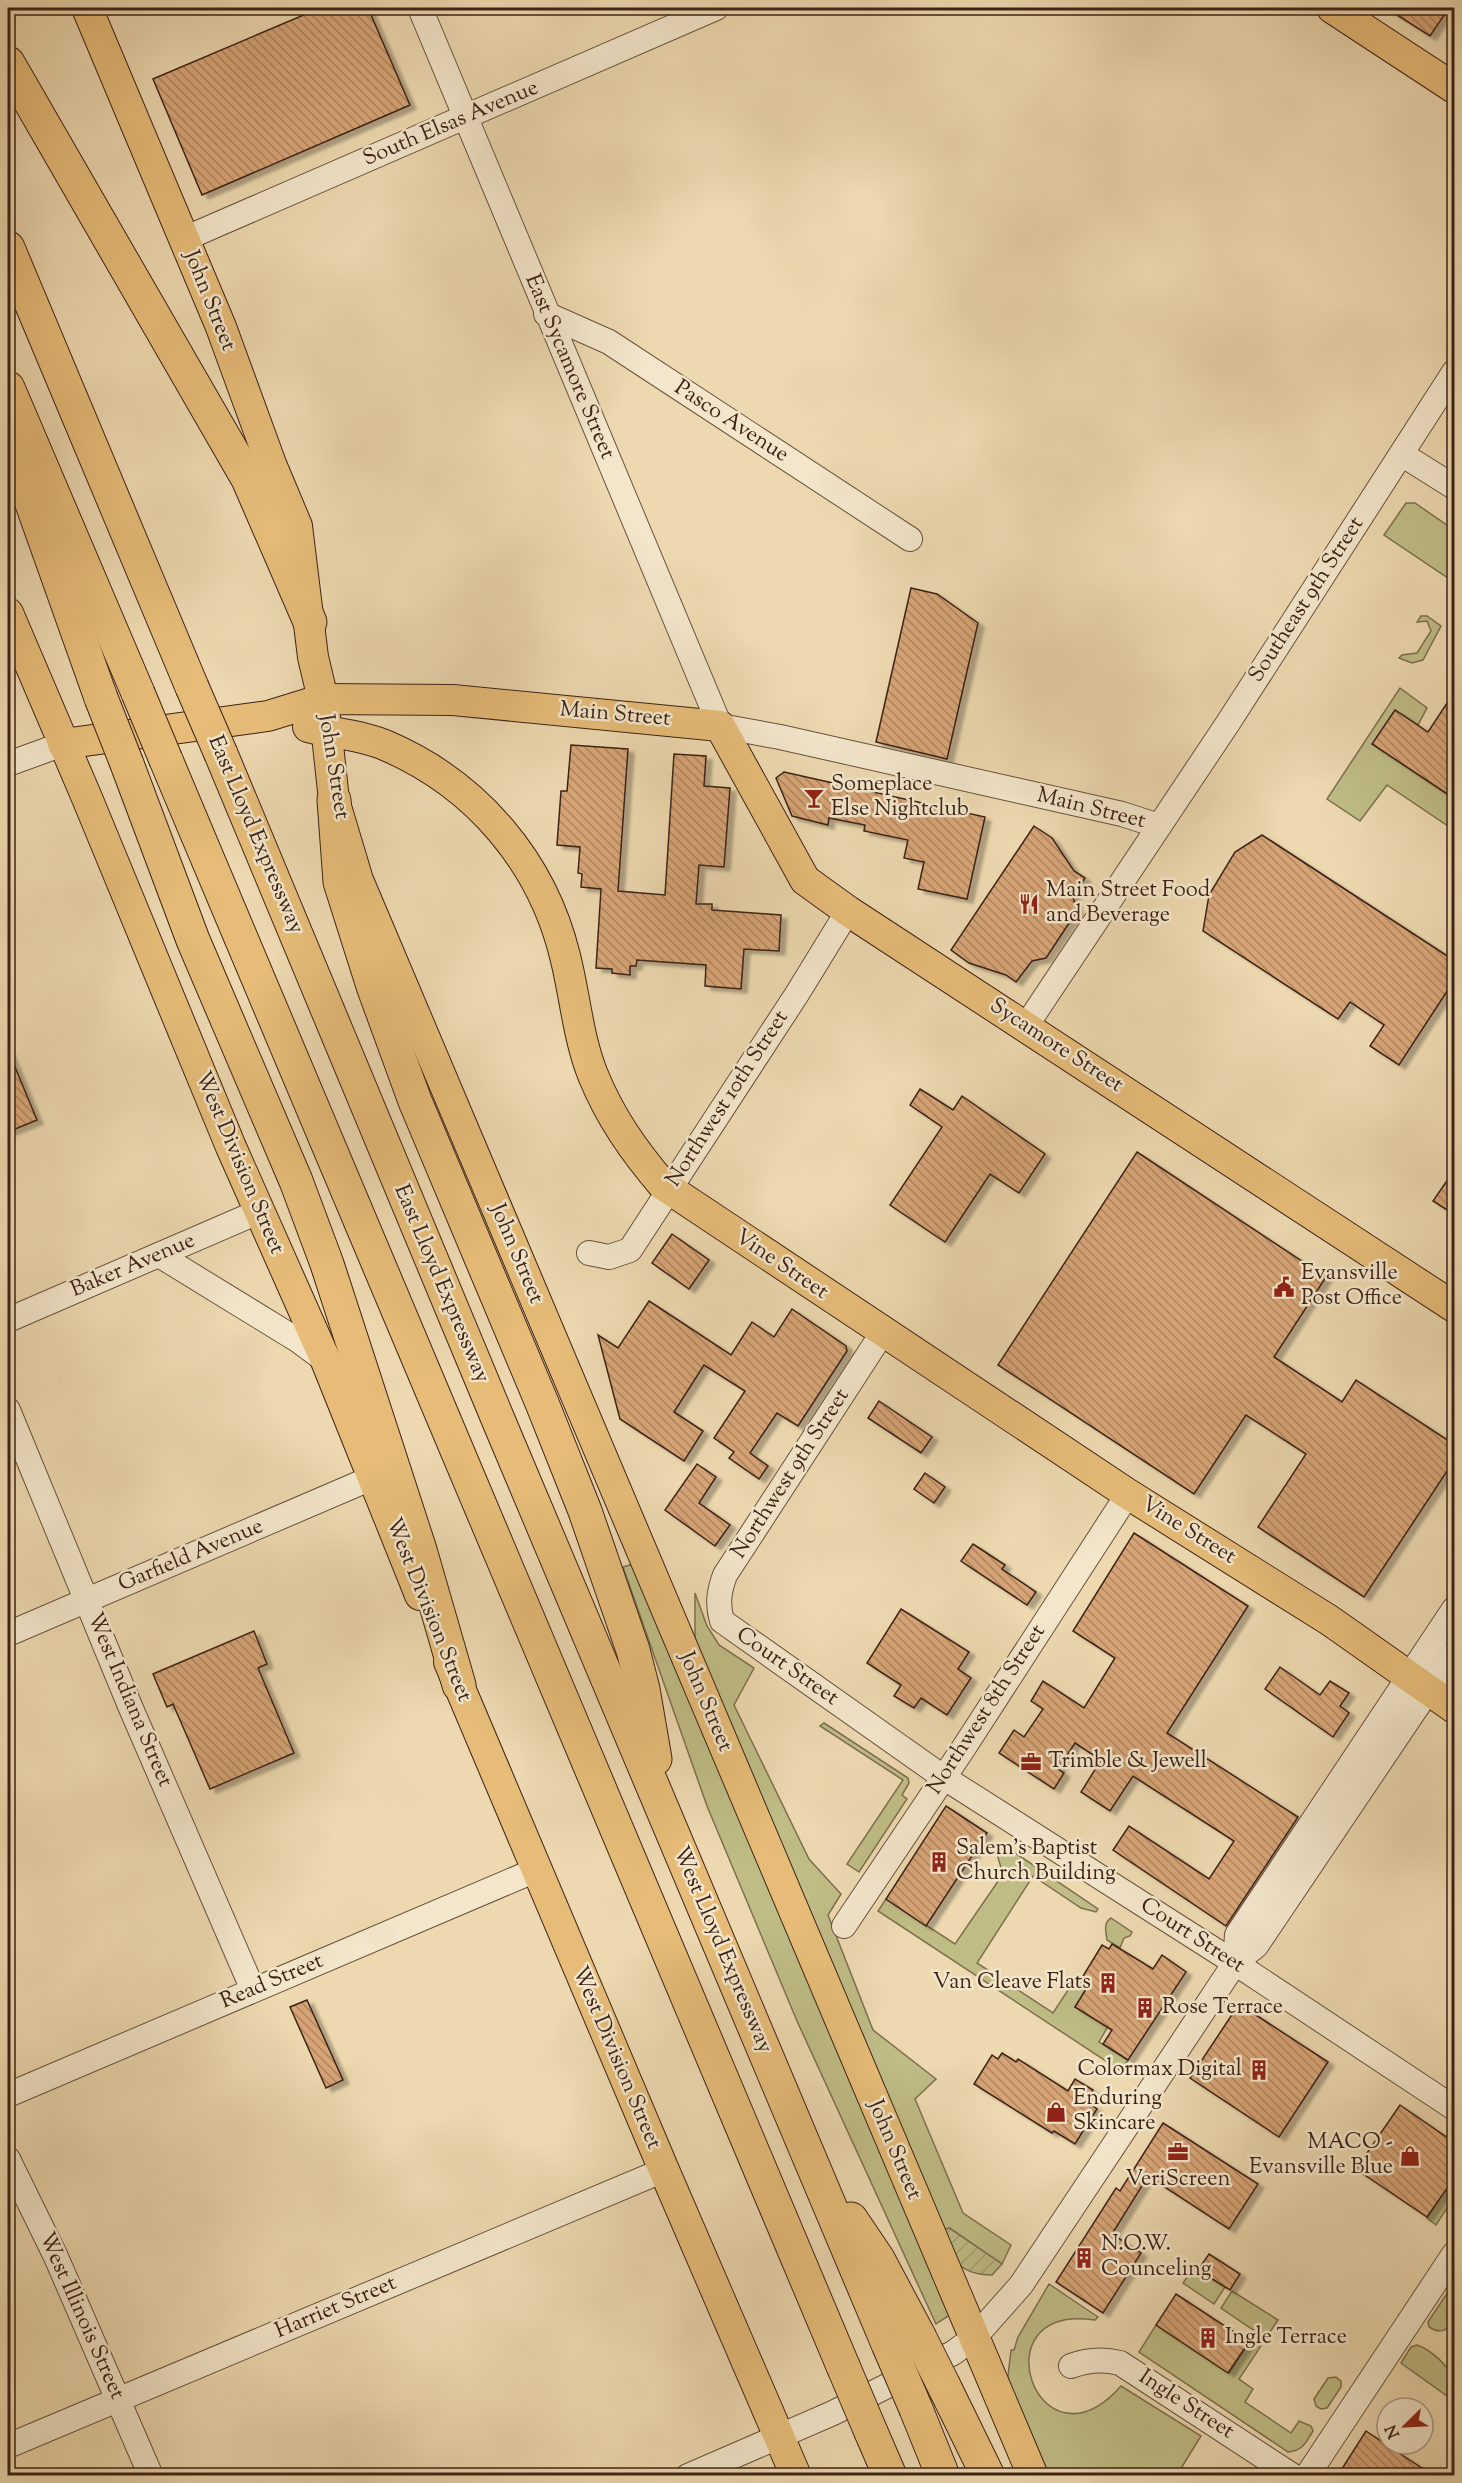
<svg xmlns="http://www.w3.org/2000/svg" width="1462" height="2483" font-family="'Sorts Mill Goudy',serif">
	<defs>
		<pattern id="garden-furrows" width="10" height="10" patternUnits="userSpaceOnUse" patternTransform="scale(1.5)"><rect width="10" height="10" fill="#bfbc86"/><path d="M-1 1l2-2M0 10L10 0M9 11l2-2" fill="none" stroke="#a5a173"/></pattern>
		<pattern id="building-back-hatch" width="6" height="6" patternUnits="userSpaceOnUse" patternTransform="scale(1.5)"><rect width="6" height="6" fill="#d6a477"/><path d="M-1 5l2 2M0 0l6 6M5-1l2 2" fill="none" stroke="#af8561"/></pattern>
		<filter id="shadow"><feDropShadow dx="6" dy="4" stdDeviation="1.5" flood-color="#0004"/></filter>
	</defs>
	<rect width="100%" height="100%" fill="#edd8af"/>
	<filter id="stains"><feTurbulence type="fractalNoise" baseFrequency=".00333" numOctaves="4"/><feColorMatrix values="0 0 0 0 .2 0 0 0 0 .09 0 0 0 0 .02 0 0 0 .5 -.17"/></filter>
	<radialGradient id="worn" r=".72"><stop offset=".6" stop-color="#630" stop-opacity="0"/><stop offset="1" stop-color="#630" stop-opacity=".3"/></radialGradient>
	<g fill="#bfbc86" stroke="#7e6f4e" stroke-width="1.5">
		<path d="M1406,503H1415L1454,530V582L1384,535Z"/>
		<path d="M1421,616H1427L1441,626L1423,660L1412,663L1399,658L1402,655L1417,653L1431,631L1427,621L1417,622Z"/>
		<path d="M1400,688L1427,708L1418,725L1395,710L1373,744L1454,799V830L1387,785L1360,821L1327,799Z"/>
		<path d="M633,1564L950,2315L936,2324L797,2021L707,1806L623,1567Z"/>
		<path d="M695,1593L707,1626L719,1645L754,1668L734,1705L809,1859L841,1894L828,1915L873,2030L936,2079L915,2099L963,2213L1011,2245L1002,2264L950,2228L940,2231L695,1646Z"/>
		<path d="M824,1723L908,1778L909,1783L902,1795L907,1799L859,1872L847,1864L903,1780L820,1726Z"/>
		<path d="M1002,1844L1098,1909L1096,1912L1081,1908L1033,1876L977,1963L1053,2013L1076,1978L1088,1986L1075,2007L1098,2021L1119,2007L1099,2042L1128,2060L1121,2071L878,1911L886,1899L955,1944L1003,1874L996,1851Z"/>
		<path d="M1111,1918L1132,1932L1130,1936L1124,1938L1120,1948L1107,1940C1106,1932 1103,1923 1111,1918Z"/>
		<path d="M1454,2177V2197L1436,2225L1427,2218Z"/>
		<path d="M1194,2267L1225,2287L1214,2304L1183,2283Z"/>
		<path d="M1454,2283V2321C1447,2331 1440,2334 1429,2327L1428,2322Z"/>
		<path d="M1049,2284L1098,2317L1095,2320C976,2302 1038,2480 1121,2386L1201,2436L1177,2475H1045L1011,2397L1008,2376L1011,2350H1014L1018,2337Z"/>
		<path d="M1232,2291L1278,2320L1239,2379L1253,2389L1245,2402L1291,2433L1299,2421L1311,2426L1313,2431C1306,2442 1303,2451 1288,2452L1139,2352L1156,2325L1229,2373L1256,2332L1221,2308Z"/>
		<path d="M1417,2345C1431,2350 1450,2366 1454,2382C1456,2387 1455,2396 1454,2401L1401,2363L1411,2347Z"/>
		<path d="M1336,2377L1341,2381V2387L1327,2408L1321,2409L1316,2406L1314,2399L1328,2378Z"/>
	</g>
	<path fill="url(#garden-furrows)" stroke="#7e6f4e" stroke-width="1.5" d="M949,2228L1002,2264L992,2275C959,2275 952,2259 940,2231Z"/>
	<g fill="url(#building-back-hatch)" stroke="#3c2217" stroke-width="1.5" filter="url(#shadow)">
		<path d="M320,8H368L410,105L202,195L153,79Z"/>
		<path d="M1386,8H1449L1430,36Z"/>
		<path d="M911,588L937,594L978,623L947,759L876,742Z"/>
		<path d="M1455,691V799L1372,744L1395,710L1428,732Z"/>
		<path d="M571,745L628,749L618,891L665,895L674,754L706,756L704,786L730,788L724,867L699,865L696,904H712V910L781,915L779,951L744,949L741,989L705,986L706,965L637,960L636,966H630V975L612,973V969L596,968L601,889L581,887L582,874L578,873L580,847L557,845L561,791H567Z"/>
		<path d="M784,772L985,817L967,899L918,889L924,862L904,858L908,840L864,831L865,825L829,818L828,825L792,816L776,778Z"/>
		<path d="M1034,826L1052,838L1074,871L1085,878L1073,897L1077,911L1046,958L1032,961L1016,982L1006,975L969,963L951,950Z"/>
		<path d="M1262,835L1455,961V979L1399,1065L1370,1046L1384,1025L1350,1002L1338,1019L1203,931L1209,895L1235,852Z"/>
		<path d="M8,1050L37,1120L8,1132Z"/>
		<path d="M920,1089L953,1110L962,1096L1045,1154L1019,1193L990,1174L945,1242L890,1205L942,1127L910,1105Z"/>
		<path d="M1137,1152L1326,1277L1274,1357L1342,1402L1356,1380L1455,1445V1459L1364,1597L1258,1527L1306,1454L1246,1415L1194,1494L998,1365Z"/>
		<path d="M1455,1169V1215L1433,1201Z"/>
		<path d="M672,1234L709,1260L689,1289L652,1263Z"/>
		<path d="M649,1301L731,1355L752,1322L774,1337L792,1309L846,1346L847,1351L798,1426L777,1413L750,1453L768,1466L759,1479L729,1458L734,1452L714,1438L745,1391L704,1365L674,1412L703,1431L684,1461L620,1419L598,1335L618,1348Z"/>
		<path d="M879,1401L932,1437L921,1453L868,1418Z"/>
		<path d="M697,1464L716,1477L699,1503L730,1525L715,1546L665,1510Z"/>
		<path d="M925,1473L945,1487L934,1503L914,1489Z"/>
		<path d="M1134,1533L1248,1606L1167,1733L1298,1817L1226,1926L1113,1850L1129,1826L1209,1879L1234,1841L1133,1776L1110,1811L1081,1792L1101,1760L1075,1743L1058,1769L1064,1773L1054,1789L999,1753L1014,1730L1024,1737L1043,1709L1031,1701L1043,1681L1084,1708L1115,1658L1073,1631Z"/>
		<path d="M973,1544L1005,1565L1002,1569L1036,1592L1027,1605L961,1561Z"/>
		<path d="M901,1609L969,1652L958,1669L971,1678L947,1715L921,1698L914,1708L894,1696L901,1685L867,1663Z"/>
		<path d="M254,1631L267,1664L258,1668L294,1753L210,1789L173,1704L167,1707L153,1674Z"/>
		<path d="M1280,1667L1320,1695L1330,1681L1349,1693L1340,1706L1349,1713L1333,1737L1265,1689Z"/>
		<path d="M946,1806L987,1833L926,1926L886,1899Z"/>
		<path d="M1112,1944L1153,1969L1162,1955L1186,1972L1128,2060L1103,2044L1112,2030L1075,2007L1088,1986L1080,1981L1102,1945L1109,1949Z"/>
		<path d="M307,2000L343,2080L326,2088L290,2007Z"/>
		<path d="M1239,2004L1328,2062L1279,2137L1190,2078Z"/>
		<path d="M1002,2053L1016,2062L1018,2059L1068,2091L1075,2079L1093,2090L1086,2101L1097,2109L1075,2144L1054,2131L1052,2133L974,2084L992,2055L998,2059Z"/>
		<path d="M1400,2105L1455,2143V2177L1427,2217L1356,2169Z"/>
		<path d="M1163,2123L1258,2184L1229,2229L1148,2176L1112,2234L1141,2253L1103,2313L1056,2282L1116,2188L1120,2191Z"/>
		<path d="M1209,2254L1240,2274L1230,2290L1198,2270Z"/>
		<path d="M1176,2294L1249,2342L1228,2373L1156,2325Z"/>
		<path d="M1366,2431L1405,2457L1433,2475H1338Z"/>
	</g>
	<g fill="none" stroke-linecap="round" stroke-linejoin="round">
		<g stroke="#68503d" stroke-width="26">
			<g id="minor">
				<path d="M420,8L720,726L780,737L1122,814L1159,826"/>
				<path d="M184,239L716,8"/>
				<path d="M546,314L609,342L910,539"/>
				<path d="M1403,455L1454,487"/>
				<path d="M8,764L63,744"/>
				<path d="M1026,1026L1228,723L1454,372"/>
				<path d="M589,1253L609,1257L630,1250L797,994L848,911"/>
				<path d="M159,1255L299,1341L326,1361"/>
				<path d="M8,1320L258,1212"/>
				<path d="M883,1332L725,1575C719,1591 717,1604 722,1621L943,1777L1235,1963L1454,2108"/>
				<path d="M8,1410L130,1706L253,1990"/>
				<path d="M8,1634L374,1477"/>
				<path d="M844,1926L963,1749L1128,1494"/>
				<path d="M1235,1963L1237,1935L1454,1609"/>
				<path d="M8,2095L536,1870"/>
				<path d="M8,2159L56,2257L151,2476"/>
				<path d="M1071,2366C1087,2360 1104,2359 1120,2363L1293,2476"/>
				<path d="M8,2446L664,2170"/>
				<path d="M688,2476L833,2413L953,2353L975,2337L1021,2285L1235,1963L1256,1946L1454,1652"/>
				<path d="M1307,2476L1454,2254"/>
			</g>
		</g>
		<g stroke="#3c2217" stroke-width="32">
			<g id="major">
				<path d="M87,8L221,327L271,464L297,526L313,657L323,699L334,800L358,880L1033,2476"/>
				<path d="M1332,8L1454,88"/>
				<path d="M8,613L87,798L231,1147L326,1361L420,1595"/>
				<path d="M308,727C335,734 362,735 387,746C477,785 542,862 565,956C575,995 578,1038 593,1075C610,1117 634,1151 663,1185L1128,1494L1329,1620L1454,1708"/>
				<path d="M63,744L268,716L323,699L453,700L720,726L805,880L848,911L1454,1307"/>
				<path d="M449,1662L664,2170L796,2476"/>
			</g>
		</g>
		<g stroke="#3c2217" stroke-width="35">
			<g id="highway">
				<path d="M8,63L248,479L310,622"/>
				<path d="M8,248L192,687"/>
				<path d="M8,388L138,693"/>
				<path d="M17,456L31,501L101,698"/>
				<path d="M221,754L500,1424L888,2344"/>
				<path d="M166,760L843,2366"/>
				<path d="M127,764L193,940L296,1181L327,1264L420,1550L459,1685"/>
				<path d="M334,800L340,882L373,986L415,1101L542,1403L585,1511L633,1650L643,1689L655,1759"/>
				<path d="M851,2219L878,2259L919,2336"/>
				<path d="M944,2386L988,2476"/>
				<path d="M916,2409L943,2476"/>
				<path d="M871,2432L890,2476"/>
			</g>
		</g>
		<use href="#minor" stroke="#f3e6cb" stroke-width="24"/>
		<use href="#major" stroke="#e6bc78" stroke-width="30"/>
		<use href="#highway" stroke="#e6bc78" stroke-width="33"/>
		<g stroke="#3c2217" stroke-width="35" stroke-linecap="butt">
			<g id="highway-bridge">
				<path d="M192,687L221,754"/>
				<path d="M138,693L166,760"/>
				<path d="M101,698L127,764"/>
				<path d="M919,2336L944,2386"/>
				<path d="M888,2344L916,2409"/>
				<path d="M843,2366L871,2432"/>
			</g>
		</g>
		<use href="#highway-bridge" stroke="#e6bc78" stroke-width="33"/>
	</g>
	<defs>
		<g id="bar-bare" transform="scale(1.62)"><path d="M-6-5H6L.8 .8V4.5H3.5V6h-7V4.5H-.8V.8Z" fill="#8f2418" stroke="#f3e6cb" stroke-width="2.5" paint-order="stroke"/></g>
		<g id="restaurant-bare" transform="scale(1.62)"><path d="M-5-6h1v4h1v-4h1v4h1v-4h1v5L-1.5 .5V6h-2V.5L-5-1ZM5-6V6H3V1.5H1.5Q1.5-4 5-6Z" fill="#8f2418" stroke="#f3e6cb" stroke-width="2.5" paint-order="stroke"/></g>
		<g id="civic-bare" transform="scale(1.62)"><path d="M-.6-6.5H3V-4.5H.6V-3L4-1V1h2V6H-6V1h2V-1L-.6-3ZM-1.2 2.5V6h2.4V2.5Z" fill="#8f2418" stroke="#f3e6cb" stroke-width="2.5" paint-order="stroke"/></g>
		<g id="office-bare" transform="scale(1.62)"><path d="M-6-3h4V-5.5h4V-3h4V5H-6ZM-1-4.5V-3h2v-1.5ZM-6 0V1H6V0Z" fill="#8f2418" stroke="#f3e6cb" stroke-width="2.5" paint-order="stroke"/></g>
		<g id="building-bare" transform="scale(1.62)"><path d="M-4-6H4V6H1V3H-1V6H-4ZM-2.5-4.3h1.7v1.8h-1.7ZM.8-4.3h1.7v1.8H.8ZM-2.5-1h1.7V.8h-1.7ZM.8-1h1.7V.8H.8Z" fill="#8f2418" stroke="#f3e6cb" stroke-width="2.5" paint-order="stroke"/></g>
		<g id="shop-bare" transform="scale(1.62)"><path d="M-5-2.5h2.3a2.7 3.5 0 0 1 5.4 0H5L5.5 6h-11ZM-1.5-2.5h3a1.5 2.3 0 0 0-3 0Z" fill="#8f2418" stroke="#f3e6cb" stroke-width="2.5" paint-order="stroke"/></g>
	</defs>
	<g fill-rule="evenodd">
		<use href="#bar-bare" x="814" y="798"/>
		<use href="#restaurant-bare" x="1029" y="904"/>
		<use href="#civic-bare" x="1284" y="1287"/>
		<use href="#office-bare" x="1031" y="1762"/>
		<use href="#building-bare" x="939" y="1862"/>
		<use href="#building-bare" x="1108" y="1983"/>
		<use href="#building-bare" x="1145" y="2008"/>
		<use href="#building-bare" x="1259" y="2070"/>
		<use href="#shop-bare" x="1056" y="2112"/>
		<use href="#office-bare" x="1178" y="2152"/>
		<use href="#shop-bare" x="1410" y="2156"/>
		<use href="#building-bare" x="1084" y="2258"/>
		<use href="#building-bare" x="1208" y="2338"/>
	</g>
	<g text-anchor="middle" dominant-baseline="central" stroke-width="5" stroke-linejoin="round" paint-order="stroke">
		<g font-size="22" fill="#3c2217" stroke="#f3e6cb">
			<text transform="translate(451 124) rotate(-23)">South Elsas Avenue</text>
			<text transform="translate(209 301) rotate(68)">John Street</text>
			<text transform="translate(569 367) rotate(67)">East Sycamore Street</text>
			<text transform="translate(731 422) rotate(33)">Pasco Avenue</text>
			<text transform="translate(1307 600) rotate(-57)">Southeast 9th Street</text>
			<text transform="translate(615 715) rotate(5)">Main Street</text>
			<text transform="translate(333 767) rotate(81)">John Street</text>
			<text transform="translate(1091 809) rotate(14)">Main Street</text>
			<text transform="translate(255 835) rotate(67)">East Lloyd Expressway</text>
			<text transform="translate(1056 1046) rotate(33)">Sycamore Street</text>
			<text transform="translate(728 1099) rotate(-57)">Northwest 10th Street</text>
			<text transform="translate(239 1163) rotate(67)">West Division Street</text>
			<text transform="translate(516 1254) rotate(67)">John Street</text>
			<text transform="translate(781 1265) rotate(34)">Vine Street</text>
			<text transform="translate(133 1266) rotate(-23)">Baker Avenue</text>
			<text transform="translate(441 1284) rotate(67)">East Lloyd Expressway</text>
			<text transform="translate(791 1474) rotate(-57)">Northwest 9th Street</text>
			<text transform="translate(1188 1531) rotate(32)">Vine Street</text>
			<text transform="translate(191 1556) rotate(-23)">Garfield Avenue</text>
			<text transform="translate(428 1610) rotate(68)">West Division Street</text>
			<text transform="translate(787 1667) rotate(35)">Court Street</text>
			<text transform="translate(129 1700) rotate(67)">West Indiana Street</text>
			<text transform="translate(705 1702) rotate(67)">John Street</text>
			<text transform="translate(987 1710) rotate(-57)">Northwest 8th Street</text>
			<text transform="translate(1192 1936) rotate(33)">Court Street</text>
			<text transform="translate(722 1950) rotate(67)">West Lloyd Expressway</text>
			<text transform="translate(272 1982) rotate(-23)">Read Street</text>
			<text transform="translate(616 2058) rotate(67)">West Division Street</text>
			<text transform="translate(894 2150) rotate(67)">John Street</text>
			<text transform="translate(336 2308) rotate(-23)">Harriet Street</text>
			<text transform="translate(81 2316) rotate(66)">West Illinois Street</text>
			<text transform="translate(1186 2405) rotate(33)">Ingle Street</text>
		</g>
		<g font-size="22" fill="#3c2217" stroke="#f3e6cb" text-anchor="start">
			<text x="831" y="785">Someplace<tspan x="831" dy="25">Else Nightclub</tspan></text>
			<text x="1046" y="891">Main Street Food<tspan x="1046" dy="25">and Beverage</tspan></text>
			<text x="1301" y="1274">Evansville<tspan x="1301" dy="25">Post Office</tspan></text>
			<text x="1048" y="1762">Trimble &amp; Jewell</text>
			<text x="956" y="1849">Salem's Baptist<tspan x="956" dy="25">Church Building</tspan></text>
			<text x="1091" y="1983" text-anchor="end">Van Cleave Flats</text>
			<text x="1162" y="2008">Rose Terrace</text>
			<text x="1242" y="2070" text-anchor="end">Colormax Digital</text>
			<text x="1073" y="2099">Enduring<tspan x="1073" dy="25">Skincare</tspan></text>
			<text x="1393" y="2143" text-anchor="end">MACO -<tspan x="1393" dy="25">Evansville Blue</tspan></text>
			<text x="1178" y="2180" text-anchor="middle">VeriScreen</text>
			<text x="1101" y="2245">N.O.W.<tspan x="1101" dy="25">Counceling</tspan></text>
			<text x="1225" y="2338">Ingle Terrace</text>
		</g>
	</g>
	<rect width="1462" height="2483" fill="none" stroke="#edd8af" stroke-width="30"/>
	<rect x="9" y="9" width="1444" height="2465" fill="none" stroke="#3c2217" stroke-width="3"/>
	<rect x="15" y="15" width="1432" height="2453" fill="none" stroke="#3c2217" stroke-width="1.5"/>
	<g transform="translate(1405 2426) rotate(246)"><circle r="28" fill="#f3e6cb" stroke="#aa9883" stroke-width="1.5"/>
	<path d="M0-4.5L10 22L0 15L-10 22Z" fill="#8f2418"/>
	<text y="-9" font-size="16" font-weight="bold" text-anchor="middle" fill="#3c2217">N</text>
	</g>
	<rect width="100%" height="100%" filter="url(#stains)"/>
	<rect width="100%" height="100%" fill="url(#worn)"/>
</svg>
